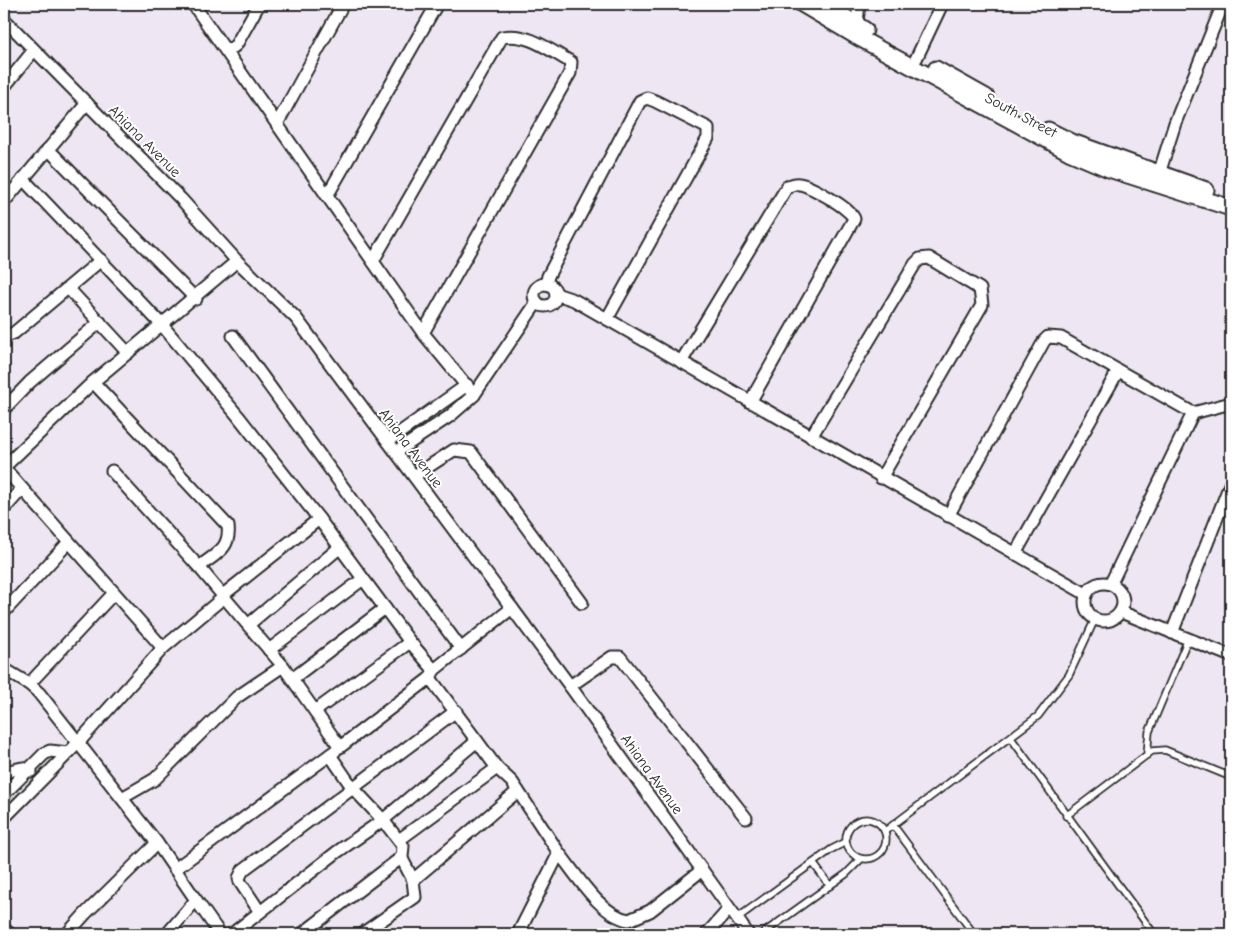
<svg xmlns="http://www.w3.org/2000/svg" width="1235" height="938" font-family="'Comic Neue',sans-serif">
	<rect width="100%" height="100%" fill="#efe6f3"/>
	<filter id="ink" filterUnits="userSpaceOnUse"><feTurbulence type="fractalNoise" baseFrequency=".02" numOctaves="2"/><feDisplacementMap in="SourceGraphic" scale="10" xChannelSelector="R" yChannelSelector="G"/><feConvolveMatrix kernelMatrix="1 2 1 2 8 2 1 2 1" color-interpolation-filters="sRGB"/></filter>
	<g filter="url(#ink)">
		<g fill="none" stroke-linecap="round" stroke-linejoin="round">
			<g stroke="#2b2b2b" stroke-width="9">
				<g id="lane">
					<path d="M1011,738L1154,934"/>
					<path d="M1147,755L1149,732L1188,639"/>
					<path d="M1066,816L1152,751L1165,750L1231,777"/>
					<circle cx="866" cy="839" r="20"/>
					<path d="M893,825L974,934"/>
					<path d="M885,831L1038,716L1069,675L1095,619"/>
					<path d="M813,863L830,886"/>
					<path d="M736,919L832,849L846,842"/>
					<path d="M762,934L846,874L861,859"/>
					<path d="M1229,934L1231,928"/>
				</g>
			</g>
			<g stroke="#2b2b2b" stroke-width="15">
				<g id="street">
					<path d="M193,4L423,333L474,395"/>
					<path d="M4,19L181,199L237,261L296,318L570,686L748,934"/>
					<path d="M856,32L859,4"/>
					<path d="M227,52L236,45L259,4"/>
					<path d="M916,59L942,4"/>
					<path d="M4,87L34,50"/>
					<path d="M277,124L343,4"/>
					<path d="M48,149L196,299"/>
					<path d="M23,179L162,325L238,416L319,519L410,642L434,670"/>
					<path d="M1157,180L1175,123L1223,4"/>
					<path d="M327,196L437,4"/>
					<path d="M4,202L87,103"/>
					<path d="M373,261L502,37C528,32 549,50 571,62L570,73L423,333"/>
					<path d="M546,284L548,276L640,101L647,98L655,101L708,128V138L607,319"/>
					<circle cx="545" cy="295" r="11"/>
					<path d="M68,288L128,353"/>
					<path d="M556,294L574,300L1086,594"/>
					<path d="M233,336L461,649"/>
					<path d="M4,337L14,333L101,260"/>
					<path d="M681,362L787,187C791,185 795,183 799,184C809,185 852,209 854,219L750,402"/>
					<path d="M4,409L30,382L100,322"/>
					<path d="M1193,413L1231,403"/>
					<path d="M811,437L915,264L920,259L929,258L980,289L982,305L881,478"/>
					<path d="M388,441L467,385"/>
					<path d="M396,452L450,416L474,395L537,302"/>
					<path d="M4,467L93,382"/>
					<path d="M4,468L163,648L224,597L199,567"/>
					<path d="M112,471L199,567C215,554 231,549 228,526L93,382L237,261"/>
					<path d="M414,476L454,450L471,452L582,603"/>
					<path d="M4,509L22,489"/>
					<path d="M948,516L1044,341L1048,337L1061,338L1193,413L1111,583"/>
					<path d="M1015,554L1118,371"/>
					<circle cx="1104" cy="602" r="19"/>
					<path d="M223,595L319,519"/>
					<path d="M224,597L283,666L340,747L430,678L434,670L512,608"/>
					<path d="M4,612L69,542"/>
					<path d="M1121,612L1231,656"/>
					<path d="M248,625L339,548"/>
					<path d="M1172,633L1231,482"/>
					<path d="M269,650L363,579"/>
					<path d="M4,669L29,684L39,693L157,843L196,900L167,934"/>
					<path d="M292,679L385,608"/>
					<path d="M29,684L114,593"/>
					<path d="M570,686L612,657H620L746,818"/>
					<path d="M315,711L410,642"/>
					<path d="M477,741L497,768L512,782L559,853L518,934"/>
					<path d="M330,755L352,787L383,820L477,741L430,678"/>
					<path d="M4,772L22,768L31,771"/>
					<path d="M4,794L44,754L50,751L68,753"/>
					<path d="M122,798L155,779L237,697L283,666"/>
					<path d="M4,818L78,743L163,648"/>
					<path d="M399,840L497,768"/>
					<path d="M559,853C576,874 601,916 629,920L650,911L702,870"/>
					<path d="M175,869L335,751"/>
					<path d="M413,880L518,791"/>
					<path d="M196,900L220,934"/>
					<path d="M260,912L240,882L239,878L243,870L456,711"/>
					<path d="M4,929L10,934"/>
					<path d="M67,934L86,913L157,843"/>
					<path d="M232,934L337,852L383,820L403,846L402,857L302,934"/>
					<path d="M362,934L415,897L413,880L401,857"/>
					<path d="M707,934L729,909"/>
				</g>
			</g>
			<g stroke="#2b2b2b" stroke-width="19">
				<g id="secondary">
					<path d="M802,4L861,39L1069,152L1109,169L1231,208"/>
					<path d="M825,4L865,30"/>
					<path d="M936,69L986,97"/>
					<path d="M1048,130L1072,142L1206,190"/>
				</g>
			</g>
			<use href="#lane" stroke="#fff" stroke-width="5.5"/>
			<use href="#street" stroke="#fff" stroke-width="11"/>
			<use href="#secondary" stroke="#fff" stroke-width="15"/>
		</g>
	</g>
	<g text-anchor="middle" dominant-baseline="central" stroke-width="4" stroke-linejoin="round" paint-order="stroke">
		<g font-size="15" fill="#2b2b2b" stroke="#fff">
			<text transform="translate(1021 115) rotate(28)">South Street</text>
			<text transform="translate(145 141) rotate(45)">Ahiana Avenue</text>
			<text transform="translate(411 448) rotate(53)">Ahiana Avenue</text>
			<text transform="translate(652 774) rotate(54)">Ahiana Avenue</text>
		</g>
	</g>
	<rect width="1235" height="938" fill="none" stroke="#fff" stroke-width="20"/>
	<rect x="10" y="10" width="1215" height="918" fill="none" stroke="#2b2b2b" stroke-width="2" filter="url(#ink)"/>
</svg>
